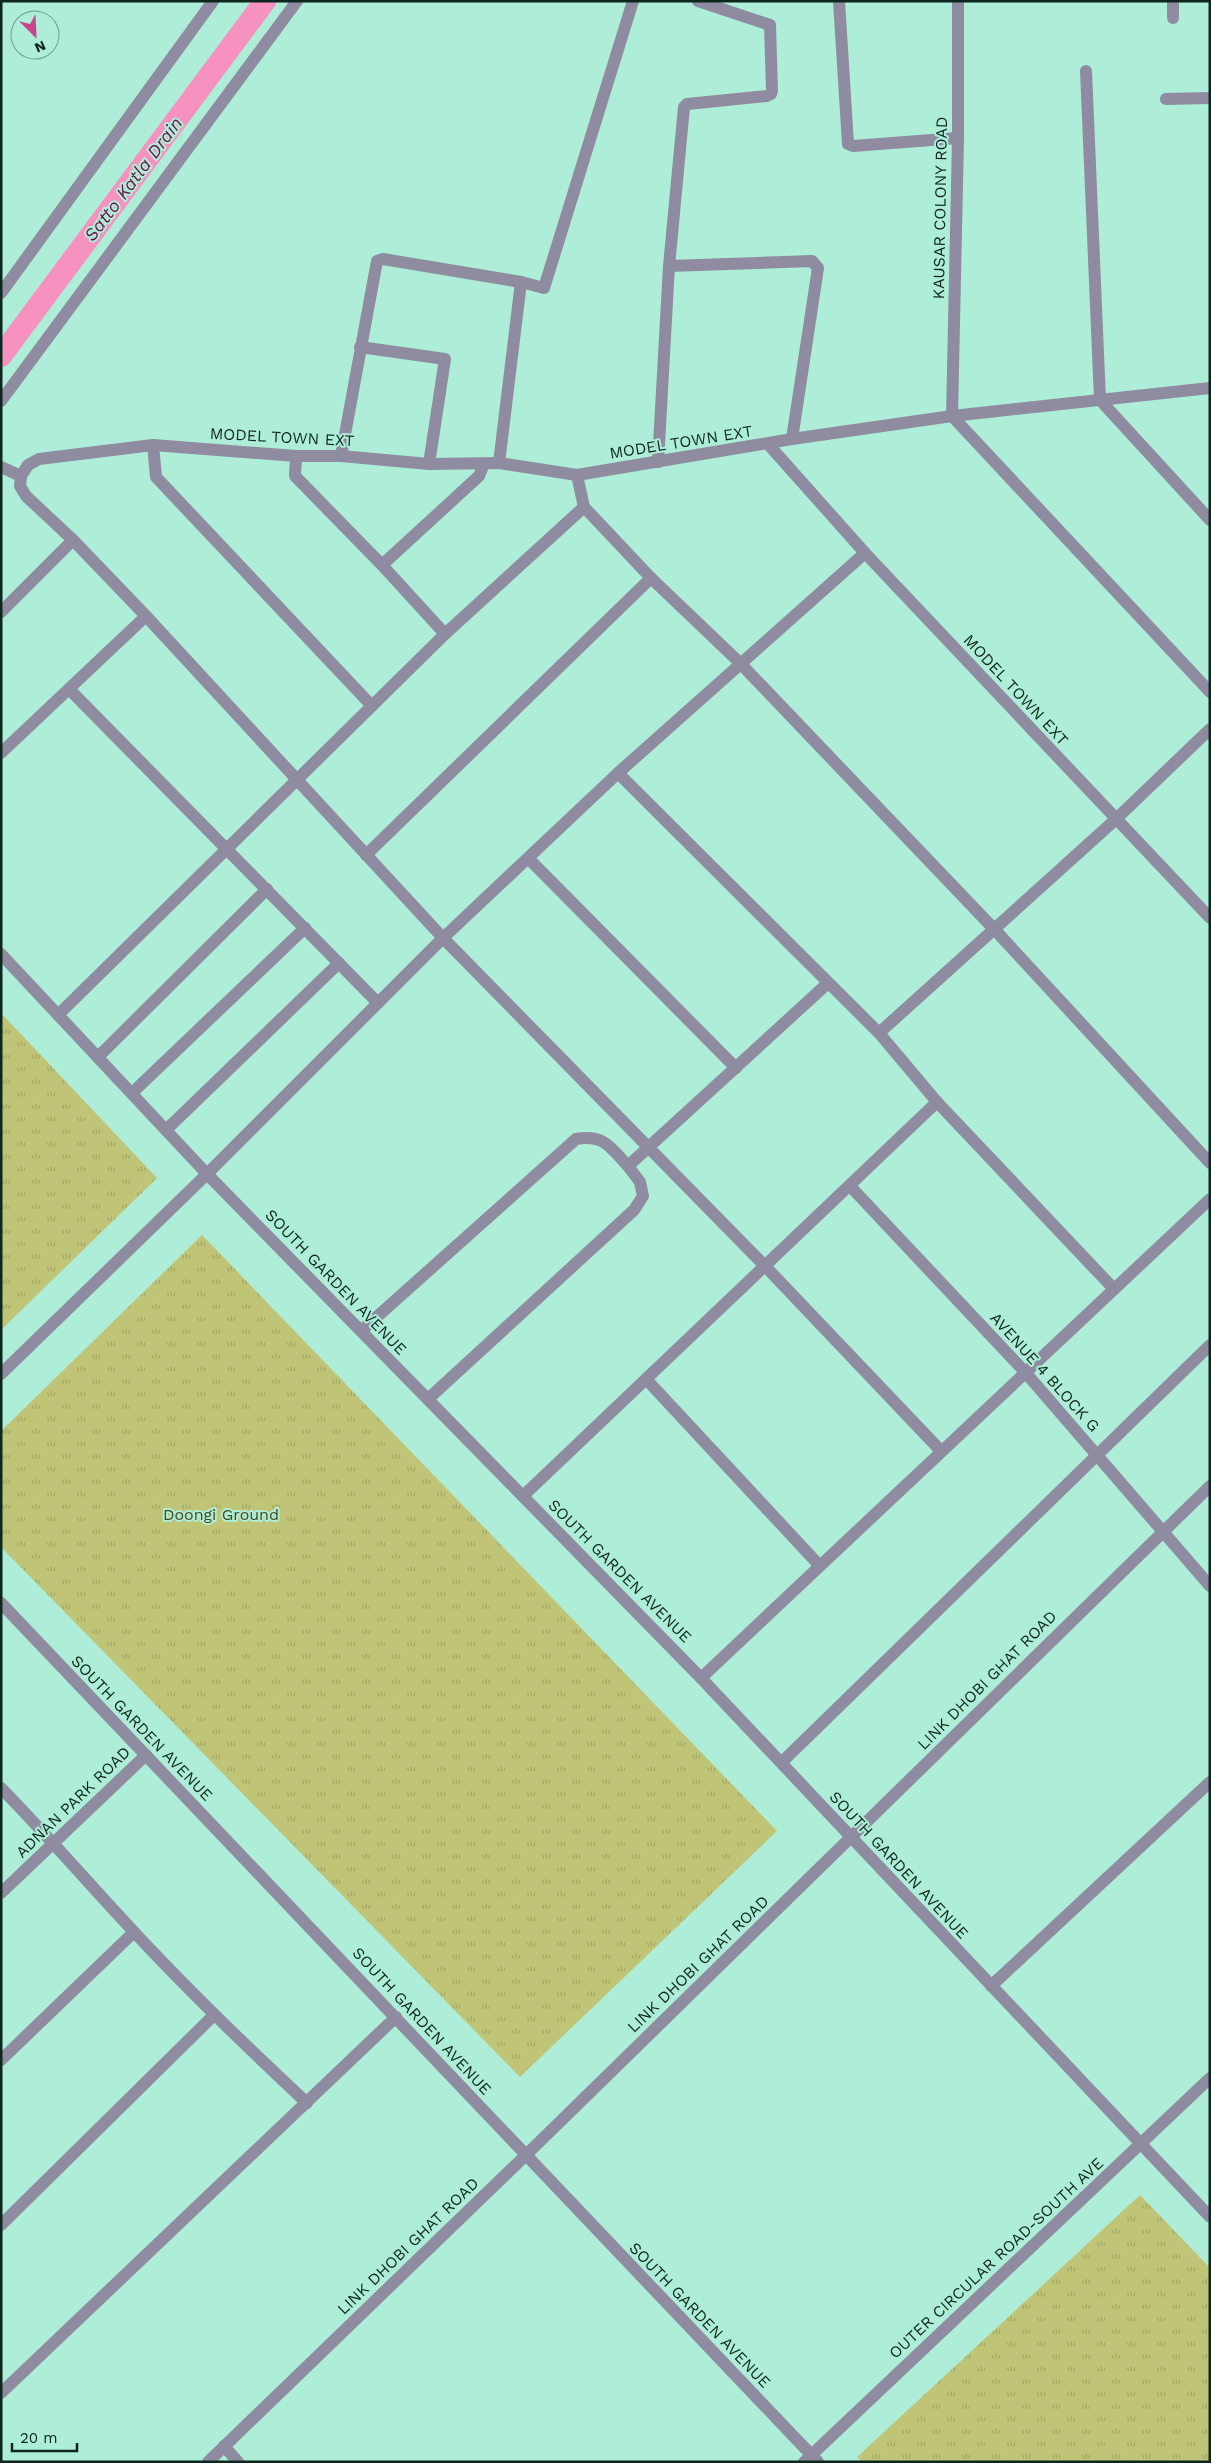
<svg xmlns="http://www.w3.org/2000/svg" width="1211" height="2463" font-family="'Work Sans',sans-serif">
	<defs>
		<pattern id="park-tufts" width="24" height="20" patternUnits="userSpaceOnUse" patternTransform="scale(1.25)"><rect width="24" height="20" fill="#c0c477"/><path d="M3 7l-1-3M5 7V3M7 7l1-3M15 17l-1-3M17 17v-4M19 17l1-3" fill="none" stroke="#a4a866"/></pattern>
	</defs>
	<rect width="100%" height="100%" fill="#aeedd7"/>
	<g fill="url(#park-tufts)">
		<path d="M1,1013L157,1178L1,1330Z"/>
		<path d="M202,1235L777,1831L520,2077L1,1547V1431Z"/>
		<path d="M1140,2195L1210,2268V2462H862L857,2457Z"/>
	</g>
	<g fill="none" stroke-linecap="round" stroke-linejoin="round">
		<path stroke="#f691c0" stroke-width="22" d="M1,356L265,1"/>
		<g stroke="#8f8ca1" stroke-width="12">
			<path d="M839,1L848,144L853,146L958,138"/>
			<path d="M958,1V138L952,416L1210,692"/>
			<path d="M1173,1V18"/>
			<path d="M1086,71L1100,400L1210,520"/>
			<path d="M1166,99L1210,98"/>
			<path d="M669,266L812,261L818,268L792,439"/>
			<path d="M1,293L213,1"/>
			<path d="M360,347L445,359L429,464"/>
			<path d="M1,401L297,1"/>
			<path d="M768,444L865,553L1210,918"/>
			<path d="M153,445L156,477L372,706"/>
			<path d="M296,456L295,476L382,565L445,634"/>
			<path d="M341,456L377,261L383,259L521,282"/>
			<path d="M658,462L669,266L684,107L687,104L767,96L771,94L772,91L770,25L698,1"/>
			<path d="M499,463L521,282L544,288L633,1"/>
			<path d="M1,467L21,476L20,486L26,496L73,540L146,616L443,938L764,1265L941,1451"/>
			<path d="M577,475L584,507L651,578L740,663L995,930L1210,1163"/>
			<path d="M21,476L28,465L39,459L153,445L296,456H341L429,464L499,463L577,475L792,439L952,416L1210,388"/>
			<path d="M382,565L479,476L484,464"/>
			<path d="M1,612L73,540"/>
			<path d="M69,689L378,1003"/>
			<path d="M1,753L146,616"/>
			<path d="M618,773L879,1033L937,1102L1113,1288"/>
			<path d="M366,855L651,578"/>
			<path d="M529,859L736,1068"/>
			<path d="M1,954L207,1174L701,1678L1210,2217"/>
			<path d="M58,1015L445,634L584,507"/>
			<path d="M879,1033L1115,820L1210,729"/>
			<path d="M98,1057L267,889"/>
			<path d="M132,1093L305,928"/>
			<path d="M166,1130L339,963"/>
			<path d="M850,1186L1025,1372L1210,1586"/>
			<path d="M361,1331L576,1139C604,1134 610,1147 628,1166"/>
			<path d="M1,1374L207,1174L443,938L618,773L865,553"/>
			<path d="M646,1379L819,1565"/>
			<path d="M428,1399L634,1210L643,1196L640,1182L628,1166L828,983"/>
			<path d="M523,1496L937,1102"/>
			<path d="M1,1603L818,2462"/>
			<path d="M701,1678L1210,1199"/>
			<path d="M782,1762L1210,1345"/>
			<path d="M1,1788C47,1835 90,1885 135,1933C190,1992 248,2048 307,2103"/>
			<path d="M1,1893L146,1755"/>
			<path d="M991,1986L1210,1782"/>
			<path d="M1,2060L134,1932"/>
			<path d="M1,2225L214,2015"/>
			<path d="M1,2393L396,2017"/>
			<path d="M224,2446L238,2462"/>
			<path d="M208,2462L526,2155L1210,1486"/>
			<path d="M804,2462L1210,2078"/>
		</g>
	</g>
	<g text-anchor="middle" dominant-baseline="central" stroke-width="4" stroke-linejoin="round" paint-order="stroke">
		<g font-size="16" fill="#0d271f" stroke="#aeedd7">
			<text transform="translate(940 208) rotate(-89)">KAUSAR COLONY ROAD</text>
			<text transform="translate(282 437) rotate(3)">MODEL TOWN EXT</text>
			<text transform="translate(681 442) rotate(-9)">MODEL TOWN EXT</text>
			<text transform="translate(1016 690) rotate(47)">MODEL TOWN EXT</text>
			<text transform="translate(336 1282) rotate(46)">SOUTH GARDEN AVENUE</text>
			<text transform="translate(1045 1372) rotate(48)">AVENUE 4 BLOCK G</text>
			<text transform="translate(620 1571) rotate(45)">SOUTH GARDEN AVENUE</text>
			<text transform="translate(987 1680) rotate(-45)">LINK DHOBI GHAT ROAD</text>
			<text transform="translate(142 1728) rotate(46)">SOUTH GARDEN AVENUE</text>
			<text transform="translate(73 1802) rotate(-44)">ADNAN PARK ROAD</text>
			<text transform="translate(899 1865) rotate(47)">SOUTH GARDEN AVENUE</text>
			<text transform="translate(698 1964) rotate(-44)">LINK DHOBI GHAT ROAD</text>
			<text transform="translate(422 2021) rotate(47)">SOUTH GARDEN AVENUE</text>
			<text transform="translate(408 2246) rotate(-44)">LINK DHOBI GHAT ROAD</text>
			<text transform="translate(996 2258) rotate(-43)">OUTER CIRCULAR ROAD-SOUTH AVE</text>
			<text transform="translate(700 2315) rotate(46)">SOUTH GARDEN AVENUE</text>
		</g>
		<g font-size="16" fill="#47491c" stroke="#aeedd7">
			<text x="221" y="1514">Doongi Ground</text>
		</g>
		<g font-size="18" font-style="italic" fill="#6d1447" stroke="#aeedd7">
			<text transform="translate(133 179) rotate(-53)">Satto Katla Drain</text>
		</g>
	</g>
	<rect width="1211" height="2463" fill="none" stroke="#0d271f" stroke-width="5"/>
	<g transform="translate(35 35) rotate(156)"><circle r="24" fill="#aeedd7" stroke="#6e9e8d"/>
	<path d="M0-4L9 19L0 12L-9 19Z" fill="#ca468c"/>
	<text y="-8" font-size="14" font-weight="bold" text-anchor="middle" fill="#0d271f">N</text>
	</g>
	<path d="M12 2443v8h65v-8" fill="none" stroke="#0d271f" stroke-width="2.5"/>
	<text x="20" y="2443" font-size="15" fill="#0d271f" stroke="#aeedd7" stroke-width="4" paint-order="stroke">20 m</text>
</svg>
